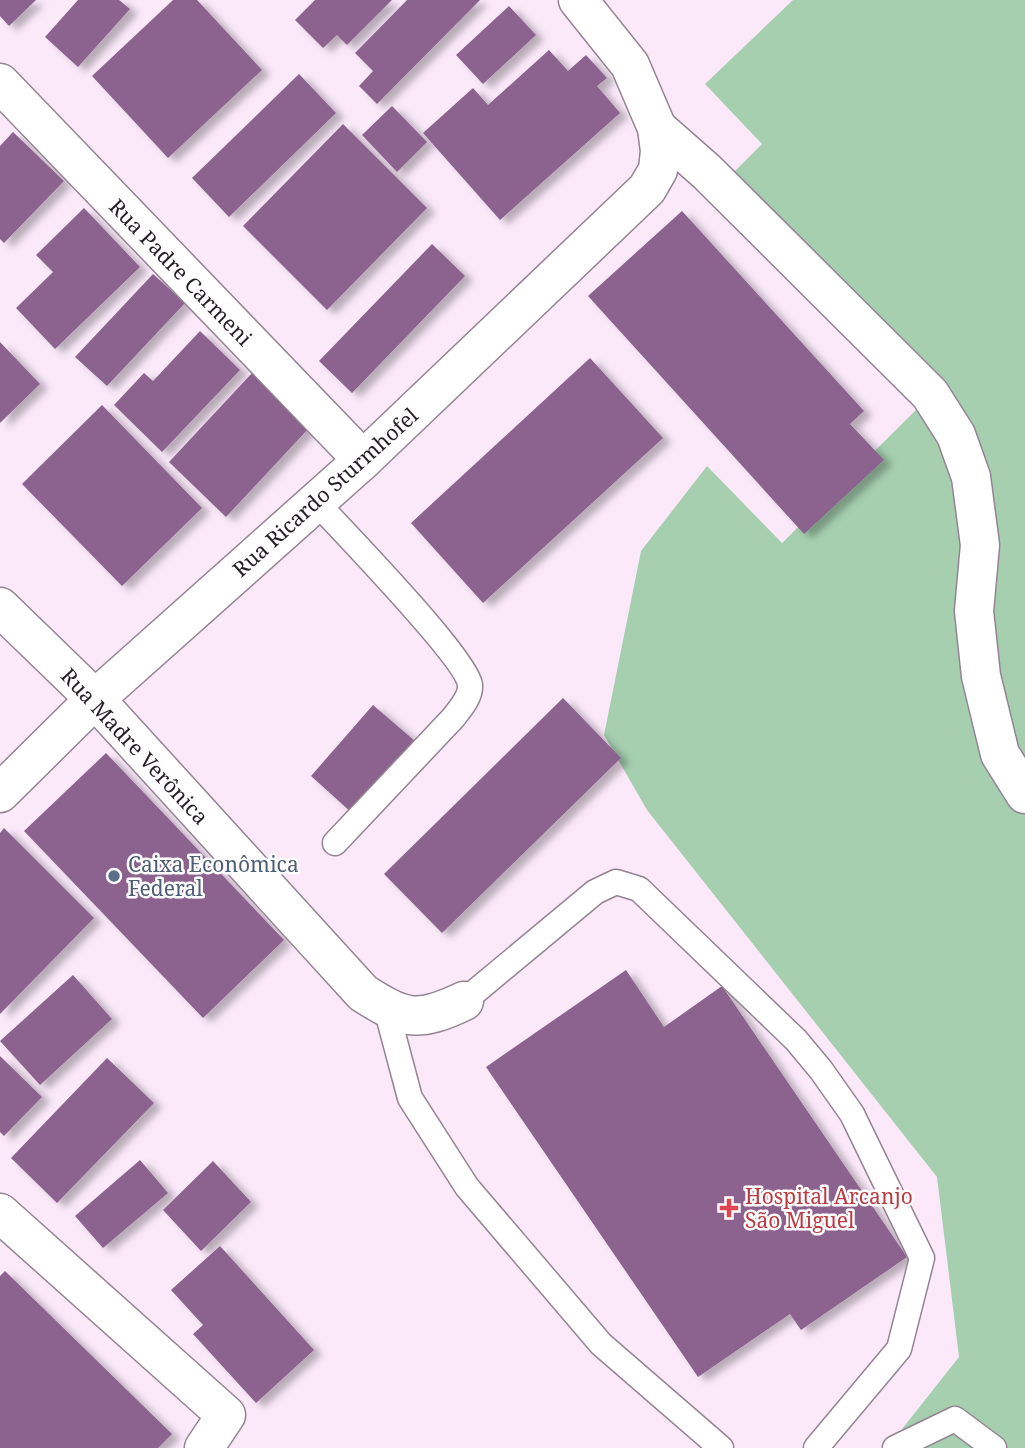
<svg xmlns="http://www.w3.org/2000/svg" width="1025" height="1448" font-family="'Noto Serif',serif">
	<defs>
		<filter id="shadow"><feDropShadow dx="8" dy="4.5" stdDeviation="3.5" flood-color="#0004"/></filter>
	</defs>
	<rect width="100%" height="100%" fill="#fbe9fa"/>
	<path fill="#a5cfaf" d="M793,0H1025V1448H887L959,1357L937,1177L647,810L604,735L641,551L707,466L782,543L921,405L727,179L762,144L705,84Z"/>
	<g fill="#8b638e" filter="url(#shadow)">
		<path d="M0,0H36L9,26L0,16Z"/>
		<path d="M78,0H119L130,9L78,67L45,37Z"/>
		<path d="M173,0H197L262,70L168,158L92,76Z"/>
		<path d="M315,0H392L347,45L337,35L323,48L295,20Z"/>
		<path d="M407,0H480L377,104L359,86L373,71L355,53Z"/>
		<path d="M509,6L536,35L483,84L456,55Z"/>
		<path d="M549,50L568,71L586,55L607,78L597,86L620,113L500,220L423,133L473,88L488,105Z"/>
		<path d="M299,74L336,113L229,217L192,178Z"/>
		<path d="M392,106L427,142L397,172L362,135Z"/>
		<path d="M343,124L427,208L327,310L243,226Z"/>
		<path d="M13,132L64,181L4,243L0,239V146Z"/>
		<path d="M84,208L140,267L55,349L16,308L53,272L36,255Z"/>
		<path d="M682,211L864,411L850,424L884,460L804,534L588,296Z"/>
		<path d="M432,244L465,276L352,393L319,361Z"/>
		<path d="M153,274L185,303L107,386L75,357Z"/>
		<path d="M200,331L240,370L162,452L114,405L144,373L153,381Z"/>
		<path d="M0,342L40,384L0,423Z"/>
		<path d="M590,358L663,438L483,603L411,523Z"/>
		<path d="M252,373L309,428L226,517L169,462Z"/>
		<path d="M102,405L202,508L122,586L22,484Z"/>
		<path d="M563,698L621,758L442,933L384,874Z"/>
		<path d="M373,705L416,742L352,813L311,776Z"/>
		<path d="M106,753L284,940L203,1018L24,831Z"/>
		<path d="M4,828L94,918L0,1014V833Z"/>
		<path d="M626,970L664,1027L722,986L907,1257L801,1330L790,1314L698,1377L486,1067Z"/>
		<path d="M73,975L112,1019L40,1085L0,1041Z"/>
		<path d="M0,1056L42,1097L4,1136L0,1132Z"/>
		<path d="M107,1058L154,1103L57,1203L11,1158Z"/>
		<path d="M140,1160L168,1193L103,1248L75,1216Z"/>
		<path d="M213,1161L251,1202L201,1251L163,1210Z"/>
		<path d="M220,1246L314,1350L256,1403L193,1334L203,1325L171,1290Z"/>
		<path d="M5,1271L172,1434L158,1448H0V1276Z"/>
	</g>
	<g fill="none" stroke-linecap="round" stroke-linejoin="round">
		<g stroke="#948493" stroke-width="27">
			<g id="service">
				<path d="M316,502C341,529 467,659 470,685C471,697 460,709 453,718L335,843"/>
				<path d="M464,1001L595,892L616,882L639,889L796,1040L821,1070L852,1114L922,1258L899,1349L816,1448"/>
				<path d="M386,1008L410,1098L467,1187L601,1344L721,1448"/>
				<path d="M895,1448L955,1419L994,1448"/>
			</g>
		</g>
		<g stroke="#948493" stroke-width="41">
			<g id="minor">
				<path d="M0,83L363,460"/>
				<path d="M657,128L707,172L930,394L956,435L971,477L980,545L974,611L981,676L1000,754L1025,794"/>
				<path d="M95,699L363,460L647,189L658,170L660,151L657,128L630,65L578,0"/>
				<path d="M0,1213L226,1415L204,1448"/>
			</g>
		</g>
		<g stroke="#948493" stroke-width="41">
			<g id="tertiary">
				<path d="M0,607L95,699L363,993C405,1020 418,1023 464,1001"/>
				<path d="M0,793L95,699"/>
			</g>
		</g>
		<use href="#service" stroke="#fff" stroke-width="24"/>
		<use href="#minor" stroke="#fff" stroke-width="38"/>
		<use href="#tertiary" stroke="#fff" stroke-width="38"/>
	</g>
	<circle fill="#5c6f8a" stroke="#fdfdfd" stroke-width="2.5" cx="114" cy="876" r="7"/>
	<path fill="#e0444e" stroke="#fdfdfd" stroke-width="2.5" d="M725.5 1197.5h7v7h7v7h-7v7h-7v-7h-7v-7h7z"/>
	<g text-anchor="middle" dominant-baseline="central" stroke-width="5" stroke-linejoin="round" paint-order="stroke">
		<g font-size="21" fill="#251f25" stroke="#fdfdfd">
			<text transform="translate(181 272) rotate(46)">Rua Padre Carmeni</text>
			<text transform="translate(325 492) rotate(-42)">Rua Ricardo Sturmhofel</text>
			<text transform="translate(135 746) rotate(47)">Rua Madre Verônica</text>
		</g>
		<g font-size="21" fill="#4e5e75" stroke="#fdfdfd" text-anchor="start">
			<text x="128" y="864">Caixa Econômica<tspan x="128" dy="24">Federal</tspan></text>
		</g>
		<g font-size="21" fill="#be3a42" stroke="#fdfdfd" text-anchor="start">
			<text x="745" y="1196">Hospital Arcanjo<tspan x="745" dy="24">São Miguel</tspan></text>
		</g>
	</g>
</svg>
